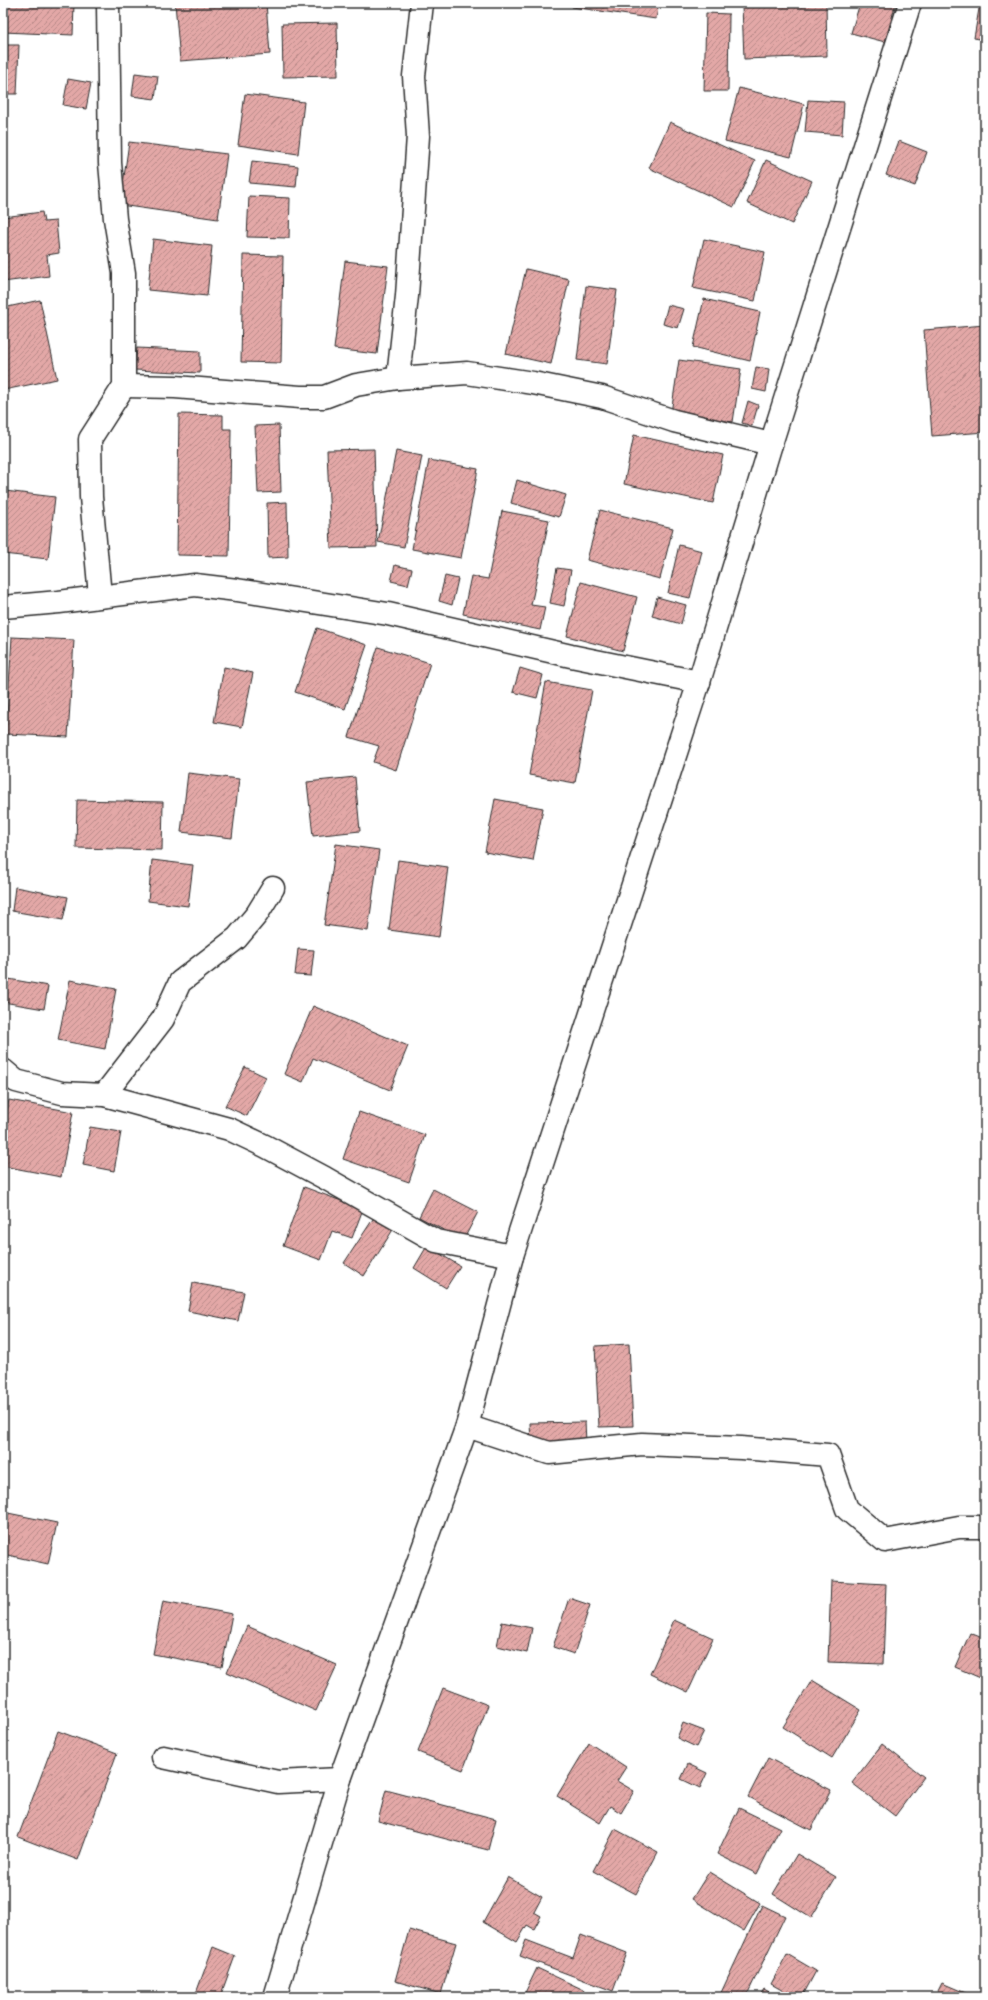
<svg xmlns="http://www.w3.org/2000/svg" width="988" height="2000" font-family="'Shantell Sans',sans-serif">
	<defs>
		<pattern id="building-hatch" width="6" height="6" patternUnits="userSpaceOnUse"><rect width="6" height="6" fill="#e3a8a7"/><path d="M-1 1l2-2M0 6l6-6M5 7l2-2" fill="none" stroke="#b88988"/></pattern>
	</defs>
	<rect width="100%" height="100%" fill="#fff"/>
	<filter id="ink" filterUnits="userSpaceOnUse"><feTurbulence type="fractalNoise" baseFrequency=".025" numOctaves="2"/><feDisplacementMap in="SourceGraphic" scale="8" xChannelSelector="R" yChannelSelector="G"/><feConvolveMatrix kernelMatrix="1 2 1 2 8 2 1 2 1" color-interpolation-filters="sRGB"/></filter>
	<g filter="url(#ink)">
		<g fill="url(#building-hatch)" stroke="#2b2b2b">
			<path d="M3,3H74L73,35L3,32Z"/>
			<path d="M175,3H266L270,54L180,61Z"/>
			<path d="M573,3H659L656,19L572,7Z"/>
			<path d="M793,3H826L827,56L744,59L742,5Z"/>
			<path d="M860,3H896L885,42L851,33Z"/>
			<path d="M980,3H985V40L974,38Z"/>
			<path d="M706,13L729,14L728,91H704Z"/>
			<path d="M337,23L338,76L283,77L282,24Z"/>
			<path d="M3,45H19L17,94H3Z"/>
			<path d="M135,73L158,76L155,99L132,96Z"/>
			<path d="M68,79L91,83L86,109L63,105Z"/>
			<path d="M739,88L804,104L791,157L725,141Z"/>
			<path d="M245,94L304,102L298,154L238,145Z"/>
			<path d="M808,100L844,102L842,135L805,132Z"/>
			<path d="M670,122L755,161L734,207L649,168Z"/>
			<path d="M899,141L927,152L915,186L886,175Z"/>
			<path d="M129,142L227,154L218,219L120,205Z"/>
			<path d="M766,160L812,181L792,224L747,203Z"/>
			<path d="M252,161L298,166L296,187L249,183Z"/>
			<path d="M249,196L290,198L289,238L247,237Z"/>
			<path d="M42,212L44,222L56,221L59,253L47,255L49,276L3,282V217Z"/>
			<path d="M153,239L212,246L207,296L148,290Z"/>
			<path d="M704,239L765,252L755,301L693,288Z"/>
			<path d="M243,255L283,256L281,363L241,362Z"/>
			<path d="M345,261L388,266L377,354L334,349Z"/>
			<path d="M526,269L569,279L551,364L506,354Z"/>
			<path d="M586,286L617,290L607,364L577,360Z"/>
			<path d="M704,299L760,312L750,361L693,347Z"/>
			<path d="M40,300L57,379L4,390L3,308Z"/>
			<path d="M668,305L684,309L678,328L663,324Z"/>
			<path d="M985,325V432L932,436L924,330Z"/>
			<path d="M137,348L200,351V373L135,370Z"/>
			<path d="M679,360L741,369L733,422L671,413Z"/>
			<path d="M756,367L769,369L766,392L752,389Z"/>
			<path d="M748,401L758,405L752,426L742,423Z"/>
			<path d="M179,414L223,415V429H231L229,556L177,555Z"/>
			<path d="M279,425L281,492L258,493L255,426Z"/>
			<path d="M634,435L723,455L713,503L624,484Z"/>
			<path d="M374,449L377,547L331,548L327,450Z"/>
			<path d="M396,451L422,456L404,547L378,542Z"/>
			<path d="M429,460L478,469L461,558L412,549Z"/>
			<path d="M517,480L566,495L559,517L511,503Z"/>
			<path d="M5,491L55,497L48,559L3,554V509Z"/>
			<path d="M287,502L288,557L268,558L267,503Z"/>
			<path d="M600,510L673,528L660,579L587,560Z"/>
			<path d="M502,511L549,520L531,605L545,607L540,630L463,614L471,576L488,579Z"/>
			<path d="M679,545L702,551L690,598L668,593Z"/>
			<path d="M395,565L412,569L408,585L391,581Z"/>
			<path d="M557,568L571,570L564,606L550,603Z"/>
			<path d="M445,576L458,579L452,605L439,601Z"/>
			<path d="M581,582L637,597L623,651L567,636Z"/>
			<path d="M657,597L686,605L681,624L652,616Z"/>
			<path d="M317,628L367,645L345,709L295,692Z"/>
			<path d="M12,637L74,640L68,737L6,734Z"/>
			<path d="M378,647L430,663L396,770L373,762L379,746L349,737Z"/>
			<path d="M224,667L253,673L242,727L214,722Z"/>
			<path d="M520,668L543,675L537,698L513,692Z"/>
			<path d="M546,682L592,690L575,783L529,775Z"/>
			<path d="M188,773L239,779L232,838L181,832Z"/>
			<path d="M355,777L360,831L313,836L307,782Z"/>
			<path d="M495,799L543,808L533,861L485,852Z"/>
			<path d="M77,800L163,802L162,850L76,848Z"/>
			<path d="M336,844L379,850L368,931L324,925Z"/>
			<path d="M152,860L193,865L188,906L148,901Z"/>
			<path d="M398,860L448,867L439,937L389,930Z"/>
			<path d="M15,887L68,897L63,920L12,911Z"/>
			<path d="M298,949L314,950L311,976L295,975Z"/>
			<path d="M3,978L48,986L44,1009L3,1002Z"/>
			<path d="M70,980L116,989L105,1049L58,1040Z"/>
			<path d="M313,1006L408,1046L390,1090L313,1058L303,1082L284,1074Z"/>
			<path d="M245,1067L266,1077L247,1116L225,1106Z"/>
			<path d="M9,1100L73,1112L61,1177L3,1166V1131Z"/>
			<path d="M359,1112L425,1135L409,1182L343,1159Z"/>
			<path d="M90,1127L121,1132L114,1171L83,1165Z"/>
			<path d="M304,1187L363,1209L352,1238L332,1231L321,1260L283,1246Z"/>
			<path d="M433,1189L478,1212L465,1237L456,1233L455,1236L419,1217Z"/>
			<path d="M375,1216L394,1228L364,1276L344,1263Z"/>
			<path d="M427,1246L460,1266L446,1288L414,1268Z"/>
			<path d="M193,1283L244,1292L238,1321L188,1311Z"/>
			<path d="M629,1344L633,1426L599,1427L595,1346Z"/>
			<path d="M585,1422L586,1442L531,1444L530,1423Z"/>
			<path d="M3,1512L57,1523L48,1564L3,1554Z"/>
			<path d="M831,1581L886,1584L883,1664L828,1662Z"/>
			<path d="M569,1598L590,1605L574,1654L553,1647Z"/>
			<path d="M163,1601L232,1614L222,1667L153,1654Z"/>
			<path d="M674,1620L713,1638L688,1692L650,1674Z"/>
			<path d="M502,1622L532,1628L527,1653L497,1646Z"/>
			<path d="M247,1626L337,1665L316,1711L227,1672Z"/>
			<path d="M970,1633L985,1639V1680L955,1667Z"/>
			<path d="M812,1680L861,1710L832,1758L783,1727Z"/>
			<path d="M443,1688L488,1705L463,1770L418,1752Z"/>
			<path d="M683,1723L704,1731L696,1747L677,1738Z"/>
			<path d="M58,1731L117,1753L78,1860L18,1837Z"/>
			<path d="M589,1743L626,1767L617,1781L634,1791L621,1813L610,1806L600,1823L557,1796Z"/>
			<path d="M882,1744L924,1777L895,1816L852,1783Z"/>
			<path d="M768,1758L831,1790L811,1830L748,1797Z"/>
			<path d="M688,1764L707,1773L700,1788L681,1779Z"/>
			<path d="M386,1790L496,1819L488,1850L378,1821Z"/>
			<path d="M739,1808L780,1828L757,1874L717,1854Z"/>
			<path d="M615,1829L658,1852L636,1894L593,1871Z"/>
			<path d="M797,1854L836,1877L811,1918L773,1894Z"/>
			<path d="M709,1872L760,1903L744,1931L692,1899Z"/>
			<path d="M508,1877L542,1897L534,1912L541,1916L534,1929L527,1925L517,1942L483,1922Z"/>
			<path d="M762,1905L785,1916L746,1997H719Z"/>
			<path d="M409,1930L456,1943L441,1994L395,1981Z"/>
			<path d="M581,1935L627,1953L613,1991L520,1956L526,1940L573,1958Z"/>
			<path d="M213,1947L235,1956L220,1997H199L195,1996Z"/>
			<path d="M787,1954L816,1971L802,1997H794L771,1984Z"/>
			<path d="M537,1968L584,1990L580,1997H523Z"/>
			<path d="M942,1983L975,1997H935Z"/>
			<path d="M764,1989L778,1997H759Z"/>
		</g>
		<g fill="none" stroke-linecap="round" stroke-linejoin="round">
			<g stroke="#2b2b2b" stroke-width="25">
				<g id="street">
					<path d="M398,378L407,296L418,136L414,76L422,3"/>
					<path d="M124,386L175,387L300,397H324L356,385L398,378L467,373L533,383L602,397L674,421L771,444"/>
					<path d="M100,596L91,497L90,439L124,386V273L115,219L110,163L108,3"/>
					<path d="M3,607L59,602L195,585L237,590L388,614L571,656L699,682"/>
					<path d="M3,1070L16,1081L62,1093L104,1095L229,1129L265,1146L325,1178L436,1241L512,1256"/>
					<path d="M104,1095L163,1019L180,982L237,938L257,914L273,888"/>
					<path d="M467,1426L549,1453L642,1444L741,1448L828,1455L847,1509L885,1541L959,1527H985"/>
					<path d="M163,1757L278,1782L340,1779"/>
					<path d="M275,1997L340,1779L467,1426L512,1256L699,682L771,444L910,3"/>
				</g>
			</g>
			<use href="#street" stroke="#fff" stroke-width="22"/>
		</g>
	</g>
	<rect width="988" height="2000" fill="none" stroke="#fff" stroke-width="16"/>
	<rect x="8" y="8" width="972" height="1984" fill="none" stroke="#2b2b2b" stroke-width="1.5" filter="url(#ink)"/>
</svg>
